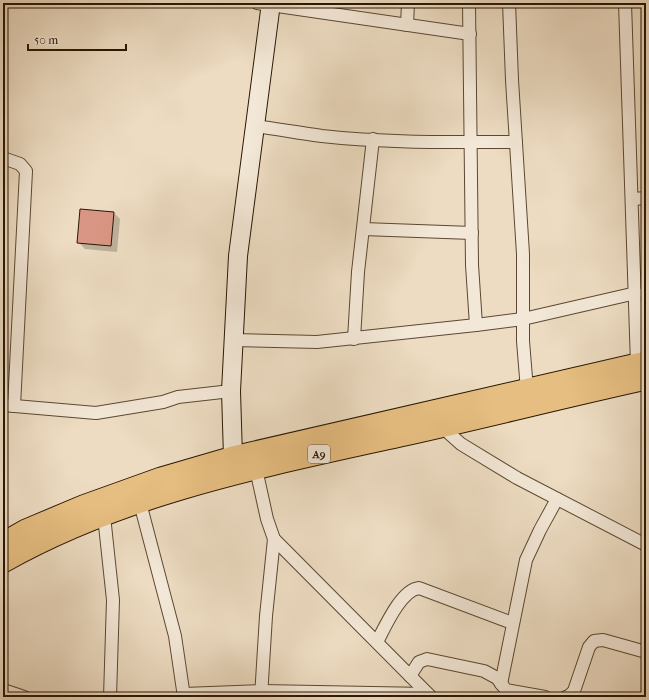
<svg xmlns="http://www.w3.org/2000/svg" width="649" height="700" font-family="'IM FELL French Canon',serif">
	<rect width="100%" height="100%" fill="#eddcc2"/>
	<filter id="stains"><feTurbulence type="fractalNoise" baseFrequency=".005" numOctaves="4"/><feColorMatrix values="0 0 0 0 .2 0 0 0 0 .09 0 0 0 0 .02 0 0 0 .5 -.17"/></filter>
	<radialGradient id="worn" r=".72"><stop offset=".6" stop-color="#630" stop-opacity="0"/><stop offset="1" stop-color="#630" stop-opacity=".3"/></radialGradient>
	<path fill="#0003" d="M114,213L120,219L117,252L85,249L78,242Z"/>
	<path fill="#da9684" stroke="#291603" d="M80,209L114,212L111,246L77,243Z"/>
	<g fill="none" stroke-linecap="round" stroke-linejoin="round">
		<g stroke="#5a4833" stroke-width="14">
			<g id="minor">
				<path d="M257,3L470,34"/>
				<path d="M469,3L472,265L476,325"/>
				<path d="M509,3L512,80L523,254V341L527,390"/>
				<path d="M625,3L637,364"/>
				<path d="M407,25L408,3"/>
				<path d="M255,126C277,129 300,133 322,136C386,143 451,142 516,142"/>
				<path d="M3,158L20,164L26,171L14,406"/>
				<path d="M633,199L646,198"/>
				<path d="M363,229L472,233"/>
				<path d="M354,339L358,272L373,139"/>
				<path d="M233,340L317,342L476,325L523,319L636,293"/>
				<path d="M3,405L96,413L163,402L178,397L231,391"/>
				<path d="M442,427L461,444L517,478L646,545"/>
				<path d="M256,469L267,519L274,539L431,697"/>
				<path d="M140,503L175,636L184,697"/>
				<path d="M104,516L113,600L110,697"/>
				<path d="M377,642C385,627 401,590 419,588L512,623"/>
				<path d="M410,676L419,662L427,659L484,671L497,678L506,690L545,697"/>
				<path d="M501,684L526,560L540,530L557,499"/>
				<path d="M3,690L24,697"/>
				<path d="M184,694L261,691L428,694"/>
				<path d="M261,697L266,616L274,539"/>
				<path d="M566,697L569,696L574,691L589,647L594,641L603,640L646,652"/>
			</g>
		</g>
		<g stroke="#291603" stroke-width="20">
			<path id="secondary" d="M233,457L231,391L238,256L271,3"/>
		</g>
		<g stroke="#291603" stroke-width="23">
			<g id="trunk">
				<path d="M3,543L26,530L83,506L161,478L233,457L646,362"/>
				<path d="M3,562C125,493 265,466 400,436C482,418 564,397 646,379"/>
			</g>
		</g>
		<use href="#minor" stroke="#f3e8d7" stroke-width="12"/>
		<use href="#secondary" stroke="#f3e8d7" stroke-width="18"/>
		<use href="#trunk" stroke="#e6be81" stroke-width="21"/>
	</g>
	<g text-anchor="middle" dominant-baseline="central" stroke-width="3" stroke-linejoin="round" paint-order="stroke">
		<rect fill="#f3e8d7" stroke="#665543" stroke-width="1" x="308" y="445" width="22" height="18" rx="3"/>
		<g font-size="11" font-weight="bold" fill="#291603">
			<text x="319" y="454">A9</text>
		</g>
	</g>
	<rect width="649" height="700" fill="none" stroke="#eddcc2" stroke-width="16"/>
	<rect x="4" y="4" width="641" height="692" fill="none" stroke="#291603" stroke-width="2"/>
	<rect x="8" y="8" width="633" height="684" fill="none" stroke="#291603"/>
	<path d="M28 44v6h98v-6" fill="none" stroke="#291603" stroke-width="2"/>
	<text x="34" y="44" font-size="12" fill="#291603" stroke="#f3e8d7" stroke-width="3" paint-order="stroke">50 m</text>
	<rect width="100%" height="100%" filter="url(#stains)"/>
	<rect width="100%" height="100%" fill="url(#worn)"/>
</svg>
